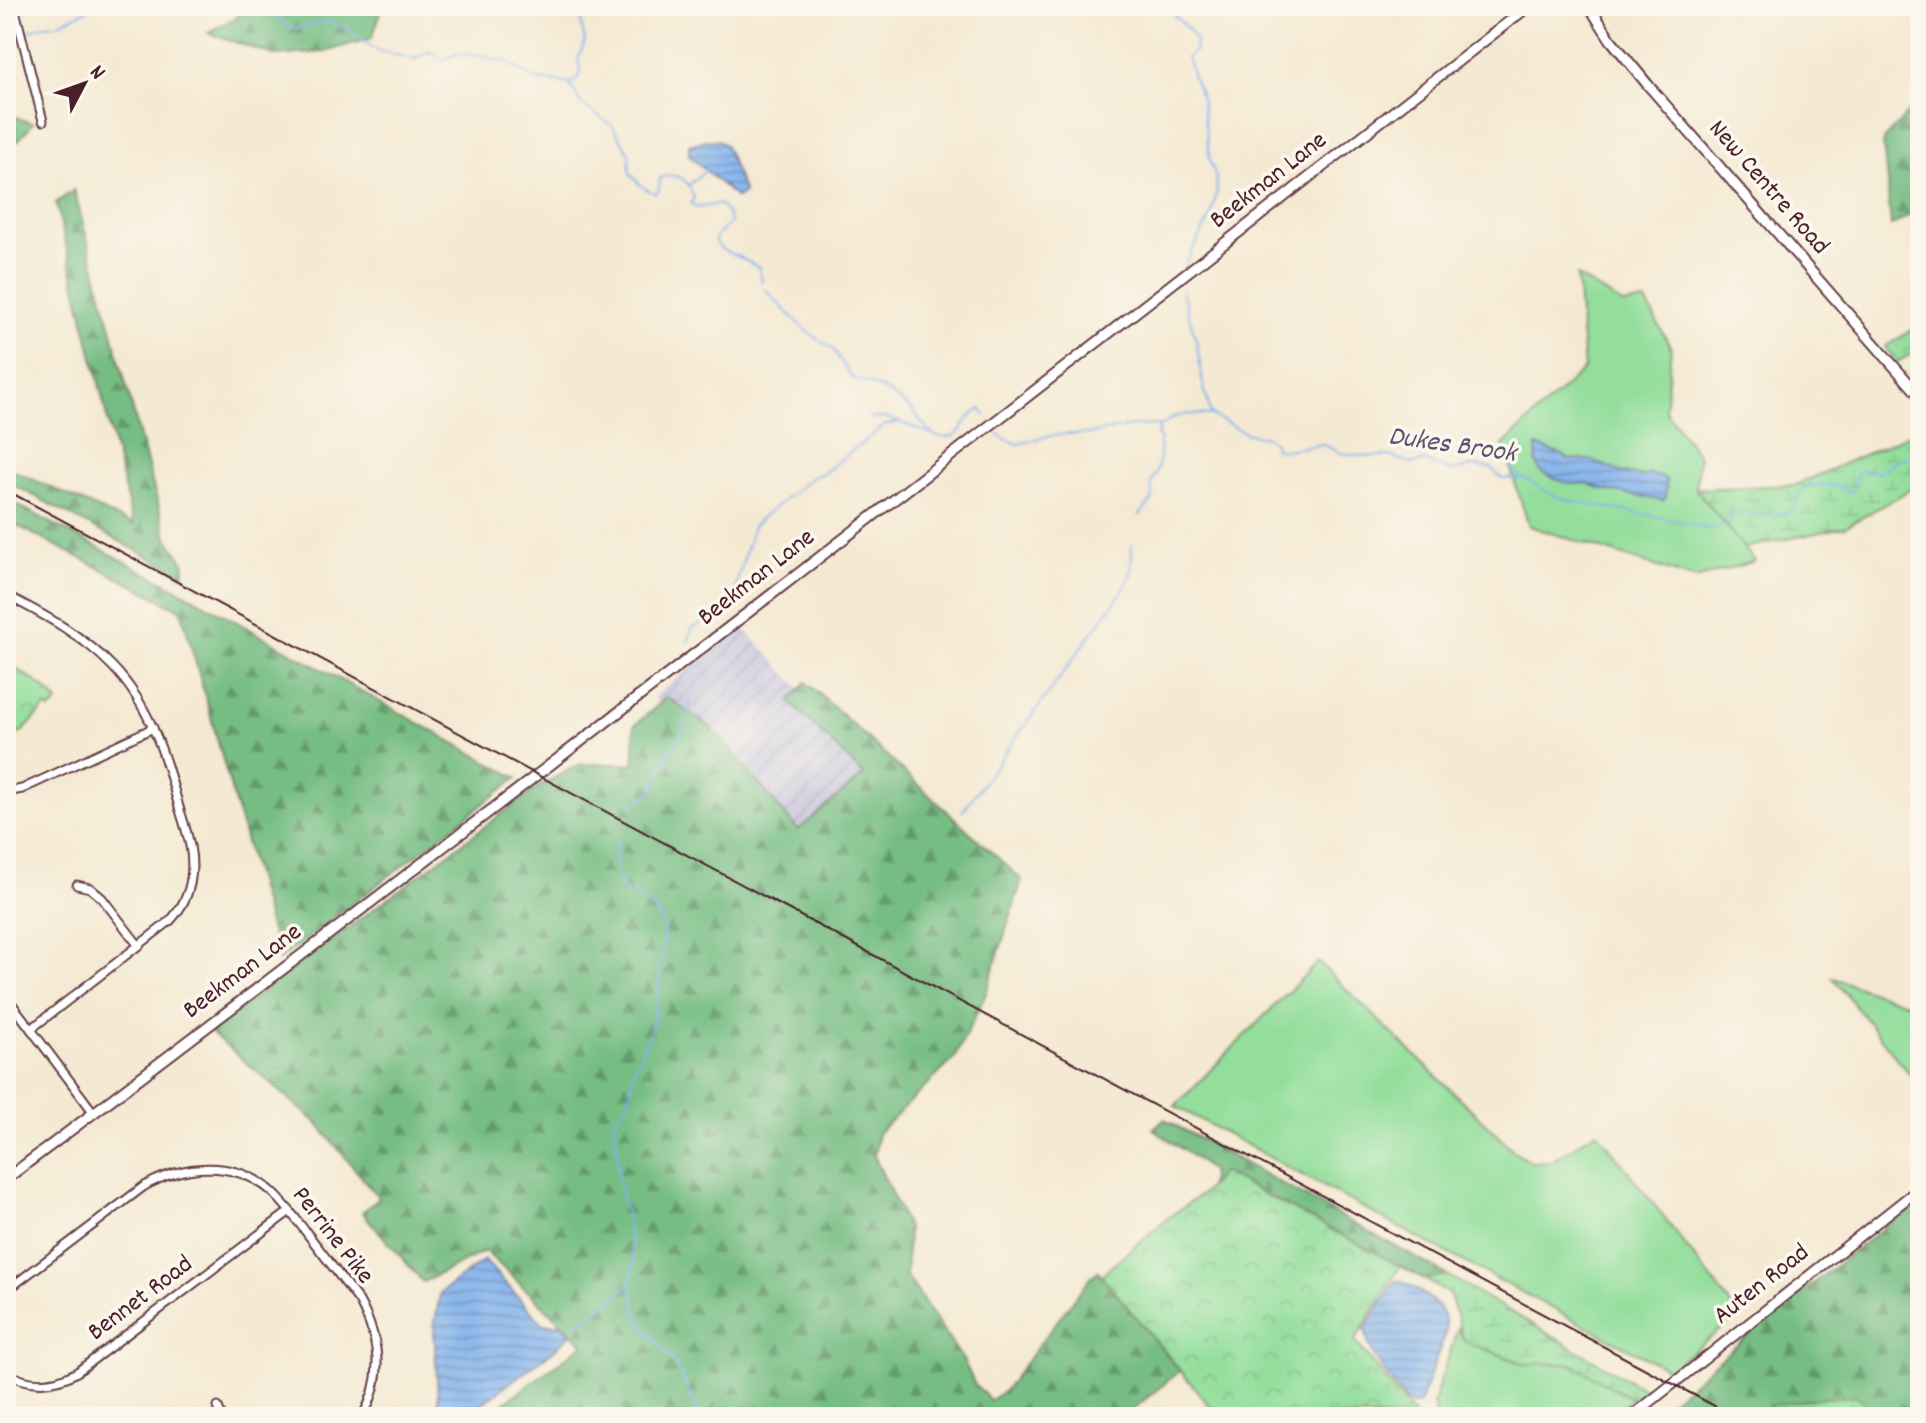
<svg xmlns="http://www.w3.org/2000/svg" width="1926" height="1423" font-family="Dekko,sans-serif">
	<defs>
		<pattern id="industrial-furrows" width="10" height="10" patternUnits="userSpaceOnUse" patternTransform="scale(2)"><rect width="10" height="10" fill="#c2c1dc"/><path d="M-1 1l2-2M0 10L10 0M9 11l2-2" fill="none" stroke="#a8a5bd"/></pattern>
		<pattern id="forest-firs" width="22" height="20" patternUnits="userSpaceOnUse" patternTransform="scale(2)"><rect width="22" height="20" fill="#76bd83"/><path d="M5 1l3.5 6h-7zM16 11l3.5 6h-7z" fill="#63996b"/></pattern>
		<pattern id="wetland-marsh" width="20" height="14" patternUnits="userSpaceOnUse" patternTransform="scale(2)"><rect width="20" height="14" fill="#93de9b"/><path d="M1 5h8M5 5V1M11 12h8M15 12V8" fill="none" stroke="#80be86"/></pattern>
		<pattern id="park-crowns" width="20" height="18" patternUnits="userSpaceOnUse" patternTransform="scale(2)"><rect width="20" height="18" fill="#93de9b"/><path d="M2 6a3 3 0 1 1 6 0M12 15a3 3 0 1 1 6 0" fill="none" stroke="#80be86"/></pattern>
		<pattern id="water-rules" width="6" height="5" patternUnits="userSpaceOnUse" patternTransform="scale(2)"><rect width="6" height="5" fill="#80b1ec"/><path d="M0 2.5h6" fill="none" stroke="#6b8fbf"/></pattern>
	</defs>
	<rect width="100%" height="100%" fill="#fbf7ec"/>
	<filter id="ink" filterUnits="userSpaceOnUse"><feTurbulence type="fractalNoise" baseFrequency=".0125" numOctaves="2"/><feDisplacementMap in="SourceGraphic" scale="16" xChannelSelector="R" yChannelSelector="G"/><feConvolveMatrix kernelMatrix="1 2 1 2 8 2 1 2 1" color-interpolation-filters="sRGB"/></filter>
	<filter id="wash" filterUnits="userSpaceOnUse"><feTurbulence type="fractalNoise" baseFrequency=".006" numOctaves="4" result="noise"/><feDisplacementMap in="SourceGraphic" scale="32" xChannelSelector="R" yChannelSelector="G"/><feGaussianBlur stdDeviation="1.8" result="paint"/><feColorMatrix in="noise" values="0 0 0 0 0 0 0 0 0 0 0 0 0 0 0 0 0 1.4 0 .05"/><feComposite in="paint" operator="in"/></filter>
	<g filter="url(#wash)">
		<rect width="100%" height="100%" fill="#f4e9d2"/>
		<path fill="url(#industrial-furrows)" d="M742,627L882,773L796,850L654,697Z"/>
		<g fill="#93de9b" stroke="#6e7e63" stroke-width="2">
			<path d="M1577,276L1624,305L1646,301L1671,348L1665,410L1699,456L1696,489L1755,561L1696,579L1529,526L1503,445L1584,369Z"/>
			<path d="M1318,962L1514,1151L1531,1162L1552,1161L1597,1131L1739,1315L1669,1370L1404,1230L1175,1106Z"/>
			<path d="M1833,978L1920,1008V1087Z"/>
			<path d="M1458,1328L1464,1341L1525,1364H1571L1633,1399L1607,1417H1436L1433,1403Z"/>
		</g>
		<g fill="url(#forest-firs)" stroke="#606e57" stroke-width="2">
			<path d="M256,6H383L372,38L325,52L276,56L208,33Z"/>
			<path d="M1920,100V209L1891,226L1883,140Z"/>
			<path d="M6,114L33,123L18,141L6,138Z"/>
			<path d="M74,190L167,538L185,564L183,575L6,481V467L133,525L56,203Z"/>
			<path d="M6,499L190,596L517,778L279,960L181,610L6,520Z"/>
			<path d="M806,682L1022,880L985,996L954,1059L878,1133L874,1156L908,1229L906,1275L963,1360L975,1385L990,1400L1004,1391L1090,1278L1098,1271L1180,1371L1123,1417H485L584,1344L485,1251L423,1282L362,1212L379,1198L316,1122L209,1031L539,786L580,764H634V726L667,697L710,727L798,830L864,775L790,702Z"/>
			<path d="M1164,1119L1447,1275L1424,1279L1223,1172L1209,1187L1212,1172L1199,1161L1153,1129Z"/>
			<path d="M1920,1199V1417H1652L1758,1327Z"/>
		</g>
		<g fill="url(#wetland-marsh)" stroke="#6e7e63" stroke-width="2">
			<path d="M1919,430H1920V484L1845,527L1744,548L1696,489L1796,485Z"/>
			<path d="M1447,1275L1646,1390L1633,1399L1571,1364H1525L1464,1341L1450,1295L1424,1279Z"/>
			<path d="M1856,1396L1882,1417H1773L1769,1406L1813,1399Z"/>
		</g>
		<g fill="url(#park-crowns)" stroke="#6e7e63" stroke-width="2">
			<path d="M1920,325V349L1897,362L1885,347Z"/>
			<path d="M6,664C21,670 48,689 58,702L50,710L46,707C34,718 23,736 6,740Z"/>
			<path d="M1222,1172L1400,1266L1355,1341L1416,1417H1219L1101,1275L1169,1217L1205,1192Z"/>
		</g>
		<g fill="url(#water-rules)" stroke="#65688c" stroke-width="2">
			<path d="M706,140H717L725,145L744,193L737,198C721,185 705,169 689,155V145Z"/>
			<path d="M1537,446L1562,455L1568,459L1591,460L1620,472L1642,477L1650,474L1666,479V497L1663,501L1600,489L1587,483L1571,484L1559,480L1541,472L1536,463Z"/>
			<path d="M484,1260L543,1324H562L571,1334L554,1350L464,1417H439L434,1327L440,1293Z"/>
			<path d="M1399,1280C1419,1290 1448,1305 1446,1331L1421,1400L1417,1405H1412L1406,1401C1391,1379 1368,1356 1365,1329L1395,1281Z"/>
		</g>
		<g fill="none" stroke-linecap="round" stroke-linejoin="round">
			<g stroke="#80b1ec" stroke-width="2">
				<path d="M221,6H228"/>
				<path d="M253,6C262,12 273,13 281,19C287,24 289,28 297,28C310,29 319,18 333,23C350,28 360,39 375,49C380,52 409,58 417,59C428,47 432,53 444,60L455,54L481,55L494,60L505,61L536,80L569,83L582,105L612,125L629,153L630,173L641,186L655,194L659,190L660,178C679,171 689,180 694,199L691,203L696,208L719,204C725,210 729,214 730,223L717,235L715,240C721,253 729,252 741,258C747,261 753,264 759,268L762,282"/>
				<path d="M1173,6L1175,16L1190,31L1196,42L1194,51L1187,57L1195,83L1201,95L1210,161L1216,178L1217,190L1211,216L1186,263"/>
				<path d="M26,32L45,25L57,24L96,6"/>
				<path d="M6,38L14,36"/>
				<path d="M569,83L574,82L579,78L581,71L578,60L585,41L581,23L585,6"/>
				<path d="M689,185L706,170"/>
				<path d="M766,290L779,304L809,333L833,349L852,378C873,383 895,395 912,410C919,416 924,428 932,434C938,438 950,439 956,435C966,428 965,416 982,409L985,416"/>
				<path d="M1182,291L1196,340L1202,379L1211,415"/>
				<path d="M869,418H888L898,422"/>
				<path d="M998,434L1005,439L1019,444L1043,437L1066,434H1091L1130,426L1163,425L1173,417L1189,414L1211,415L1248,434L1267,437L1274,443L1275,449L1286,450L1323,444L1340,453L1363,456H1389L1414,464L1425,461L1451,471L1474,466L1491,468L1502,479L1524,478L1554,496L1572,501L1694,524C1708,531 1718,531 1729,521L1731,513C1740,510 1742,513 1751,514C1763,516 1782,515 1792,510C1795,504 1796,496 1800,492C1808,483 1829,484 1839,487C1851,492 1839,491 1852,491L1857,475L1865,470C1891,476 1887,460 1907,457C1911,456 1916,457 1920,457"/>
				<path d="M1515,452L1513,466L1518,477"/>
				<path d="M1140,515L1153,499L1151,483L1157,472L1160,452V439L1157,433L1159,431L1158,425"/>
				<path d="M688,642L692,629L713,616L733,596L753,526L765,515L811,478L825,472L884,426L898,422L932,434"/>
				<path d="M632,806L654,790L656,777L663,767L670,751L682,733L691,699"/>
				<path d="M962,812L1124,589L1131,573L1132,545"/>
				<path d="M618,840L614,865L623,891L637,896L655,909L662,921L664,944L656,1007L650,1034L635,1068L628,1102L613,1123L617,1142L619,1184L626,1213L633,1259L631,1284L635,1308L644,1326L674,1362L701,1417"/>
				<path d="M573,1326L630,1285"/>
			</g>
		</g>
	</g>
	<g filter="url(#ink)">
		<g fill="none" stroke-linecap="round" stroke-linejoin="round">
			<g stroke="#643d44" stroke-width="11">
				<g id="minor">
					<path d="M14,6L43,121"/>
					<path d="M6,595C44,615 81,634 112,666C150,705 165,755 179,807C186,830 195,853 191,878C189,895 181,909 170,921L31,1029"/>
					<path d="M6,792L22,789L35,783L153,728"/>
					<path d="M77,885L90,888L102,898L139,946"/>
					<path d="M6,996L94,1113"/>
					<path d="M6,1291L143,1187C182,1164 233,1159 270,1190C284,1202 295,1218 306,1232C324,1255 341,1278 359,1301C380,1339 385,1378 362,1417"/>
					<path d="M6,1372C29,1387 54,1385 77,1372L290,1211"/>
					<path d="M218,1407L222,1417"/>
				</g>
			</g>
			<g stroke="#643d44" stroke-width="13">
				<g id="tertiary">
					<path d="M1589,6L1611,40L1648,85L1920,396"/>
					<path d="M6,1179C518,793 1024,400 1529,6"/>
					<path d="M1631,1417L1920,1188"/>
				</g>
			</g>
			<use href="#minor" stroke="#fff" stroke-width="7"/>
			<use href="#tertiary" stroke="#fff" stroke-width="9"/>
			<path stroke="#4a1f2b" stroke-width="2" d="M6,490L1735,1417"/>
		</g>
	</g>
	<g text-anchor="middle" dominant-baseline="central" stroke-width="7" stroke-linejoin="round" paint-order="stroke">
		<g font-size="26" fill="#4a1f2b" stroke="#fbf7ec">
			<text transform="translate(1269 181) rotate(-38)">Beekman Lane</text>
			<text transform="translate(1768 188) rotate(49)">New Centre Road</text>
			<text transform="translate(757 578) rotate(-38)">Beekman Lane</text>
			<text transform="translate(243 972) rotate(-37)">Beekman Lane</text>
			<text transform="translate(332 1236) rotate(52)">Perrine Pike</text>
			<text transform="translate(1762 1285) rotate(-38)">Auten Road</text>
			<text transform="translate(141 1299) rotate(-37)">Bennet Road</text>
		</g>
		<g font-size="28" font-style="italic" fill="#5d526f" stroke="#fbf7ec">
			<text transform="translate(1452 447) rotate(8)">Dukes Brook</text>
		</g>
	</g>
	<rect width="1926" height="1423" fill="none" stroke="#fbf7ec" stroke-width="32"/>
	<g transform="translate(84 84) rotate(49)" stroke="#fbf7ec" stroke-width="6" paint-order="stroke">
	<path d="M0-6L14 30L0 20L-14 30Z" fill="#4a1f2b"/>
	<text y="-12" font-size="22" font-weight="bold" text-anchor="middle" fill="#4a1f2b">N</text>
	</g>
</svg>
